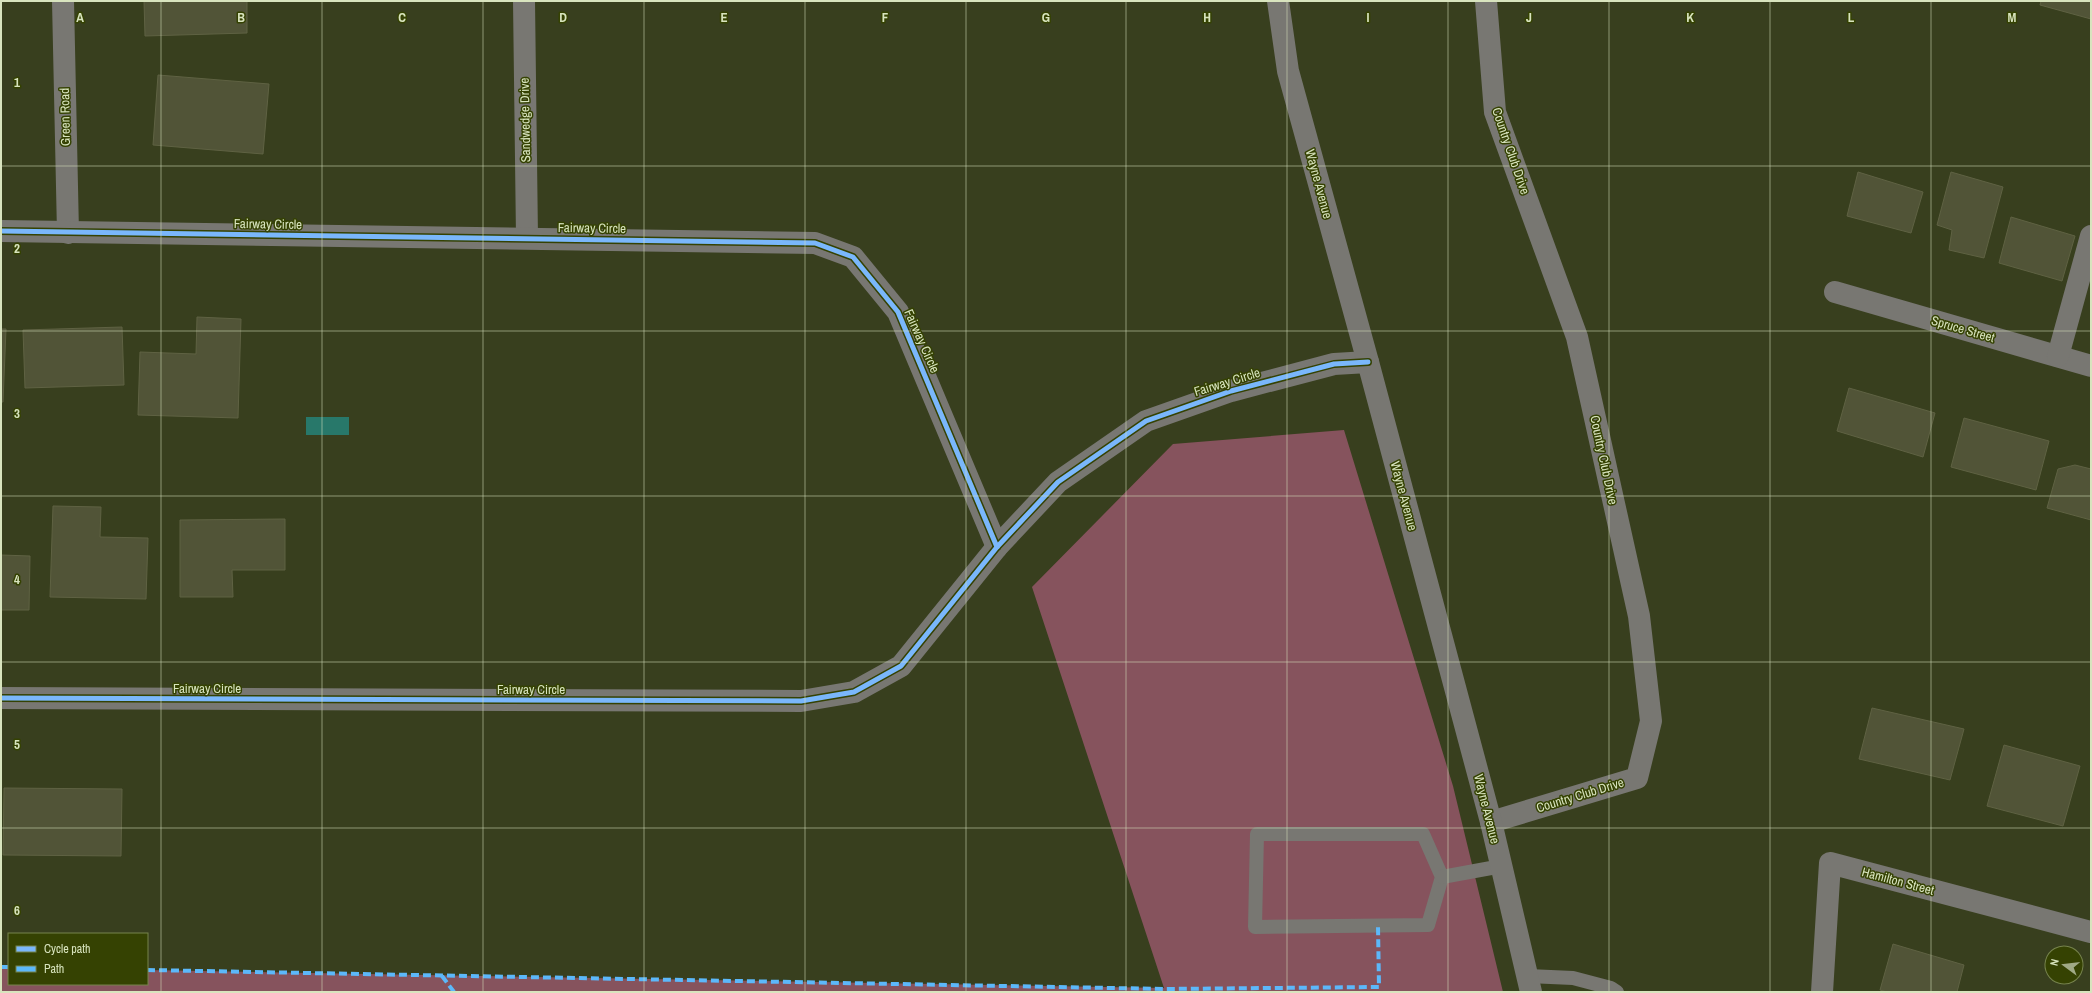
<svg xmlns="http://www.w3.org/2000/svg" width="2092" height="993" font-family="'Archivo Narrow',sans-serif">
	<rect width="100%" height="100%" fill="#383f1e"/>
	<path fill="#86535d" d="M1344,430L1453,786L1503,992H1V967H9V984H147V970L1164,988L1032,587L1173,444Z"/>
	<rect fill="#28786a" x="306" y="417" width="43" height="18"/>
	<g fill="#515437" stroke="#5f6243">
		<path d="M144,1H247V33L145,36Z"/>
		<path d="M2041,1H2091V19L2040,5Z"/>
		<path d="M158,75L269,84L263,154L153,145Z"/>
		<path d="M1858,172L1923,192L1911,233L1847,216Z"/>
		<path d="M1951,172L2003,187L1984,258L1949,250L1952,230L1937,225Z"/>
		<path d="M2011,217L2075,236L2062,281L1999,263Z"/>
		<path d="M197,317L241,319L238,418L138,415L140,352L196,354Z"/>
		<path d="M122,327L124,385L25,388L23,330Z"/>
		<path d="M1,329H6L3,402H1Z"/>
		<path d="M1849,388L1935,413L1923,457L1837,431Z"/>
		<path d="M1964,418L2049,441L2036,490L1951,467Z"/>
		<path d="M2075,465L2091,469V520L2047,508L2058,469Z"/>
		<path d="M53,506L101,507L100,537L148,538L146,599L50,597Z"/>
		<path d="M285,519V570H232L233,597H180V520Z"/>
		<path d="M1,555L30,556L29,610H1Z"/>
		<path d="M1872,708L1964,729L1950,780L1859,759Z"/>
		<path d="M2004,745L2080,766L2063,826L1987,806Z"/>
		<path d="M4,788L122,789L121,856L3,855Z"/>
		<path d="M1893,944L1964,965L1957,992H1887L1880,990Z"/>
	</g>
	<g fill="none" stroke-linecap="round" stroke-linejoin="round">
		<g stroke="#787772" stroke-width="14">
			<path d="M1257,834H1423L1442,877L1428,925L1255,927Z"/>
			<path d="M1442,877L1502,866"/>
			<path d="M1528,976L1573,978L1611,988L1617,992"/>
		</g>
		<g stroke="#787772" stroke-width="22">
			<path d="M63,1L68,233"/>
			<path d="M524,1L527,238"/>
			<path d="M1486,1L1495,112L1577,337L1639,616L1651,721L1637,778L1491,822"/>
			<path d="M1,231L815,243L853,257L898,312L997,547"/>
			<path d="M1835,292L2091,366"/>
			<path d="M2058,356L2091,236"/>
			<path d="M1,698L801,701L854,692L901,666L997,547L1058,482L1146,421L1231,391L1334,364L1368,362"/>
			<path d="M1822,992L1830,863L2091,932"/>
		</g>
		<path stroke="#787772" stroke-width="22" d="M1278,1L1288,71L1368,362L1491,822L1531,992"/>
		<g stroke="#5cb8fa" stroke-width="4" stroke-dasharray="8 4" stroke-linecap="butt">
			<path d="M1,967H9"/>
			<path d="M147,970L1165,989L1379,987L1378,926"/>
			<path d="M442,976L454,992"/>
		</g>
		<g stroke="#354202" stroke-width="8">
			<g id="cycleway">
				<path d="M1,231L815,243L853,257L898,312L997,547"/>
				<path d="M1,698L801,701L854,692L901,666L997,547L1058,482L1146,421L1231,391L1334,364L1368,362"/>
			</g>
		</g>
		<use href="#cycleway" stroke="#7ab7fb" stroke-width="5"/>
	</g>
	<path fill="none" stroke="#d8e4be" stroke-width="1" stroke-opacity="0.55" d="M161,1V992M322,1V992M483,1V992M644,1V992M805,1V992M966,1V992M1126,1V992M1287,1V992M1448,1V992M1609,1V992M1770,1V992M1931,1V992M1,166H2091M1,331H2091M1,496H2091M1,662H2091M1,828H2091"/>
	<g text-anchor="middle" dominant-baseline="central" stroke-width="3" stroke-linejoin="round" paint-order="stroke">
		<g font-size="13" fill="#d8e4be" stroke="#354202">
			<text transform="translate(65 117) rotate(-91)">Green Road</text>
			<text transform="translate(525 120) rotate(-91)">Sandwedge Drive</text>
			<text transform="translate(1511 151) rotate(71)">Country Club Drive</text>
			<text transform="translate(1319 184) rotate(75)">Wayne Avenue</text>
			<text transform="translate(268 224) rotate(1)">Fairway Circle</text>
			<text transform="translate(592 228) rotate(1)">Fairway Circle</text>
			<text transform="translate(1963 329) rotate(16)">Spruce Street</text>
			<text transform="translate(922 341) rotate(66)">Fairway Circle</text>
			<text transform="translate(1227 382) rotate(-17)">Fairway Circle</text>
			<text transform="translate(1604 460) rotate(78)">Country Club Drive</text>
			<text transform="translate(1404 496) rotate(75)">Wayne Avenue</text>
			<text x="207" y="688">Fairway Circle</text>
			<text x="531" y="689">Fairway Circle</text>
			<text transform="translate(1580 795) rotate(-17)">Country Club Drive</text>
			<text transform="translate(1487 809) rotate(76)">Wayne Avenue</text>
			<text transform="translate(1898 881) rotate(15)">Hamilton Street</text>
		</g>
	</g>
	<g font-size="13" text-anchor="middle" font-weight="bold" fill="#d8e4be" stroke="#354202" stroke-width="3" stroke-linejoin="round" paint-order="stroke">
		<text x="80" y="22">A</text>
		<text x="241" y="22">B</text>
		<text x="402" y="22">C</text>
		<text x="563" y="22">D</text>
		<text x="724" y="22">E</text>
		<text x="885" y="22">F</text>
		<text x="1046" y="22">G</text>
		<text x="1207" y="22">H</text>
		<text x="1368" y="22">I</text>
		<text x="1529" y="22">J</text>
		<text x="1690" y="22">K</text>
		<text x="1851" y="22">L</text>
		<text x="2012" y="22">M</text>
		<text x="17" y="87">1</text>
		<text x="17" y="253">2</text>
		<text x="17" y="418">3</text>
		<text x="17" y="584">4</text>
		<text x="17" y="749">5</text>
		<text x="17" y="915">6</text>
	</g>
	<rect width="2092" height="993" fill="none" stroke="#d8e4be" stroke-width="4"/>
	<rect x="8" y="933" width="140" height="52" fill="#354202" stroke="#76834d"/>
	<rect x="16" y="946" width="20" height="6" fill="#7ab7fb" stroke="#76834d"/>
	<text x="44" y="953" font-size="12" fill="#d8e4be">Cycle path</text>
	<rect x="16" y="966" width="20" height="6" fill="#5cb8fa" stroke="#76834d"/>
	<text x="44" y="973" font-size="12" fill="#d8e4be">Path</text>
	<g transform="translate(2064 965) rotate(285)"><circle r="19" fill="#354202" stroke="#76834d"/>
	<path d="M0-3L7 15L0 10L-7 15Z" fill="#a0aa86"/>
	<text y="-6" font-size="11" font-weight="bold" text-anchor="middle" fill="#d8e4be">N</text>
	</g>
</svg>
